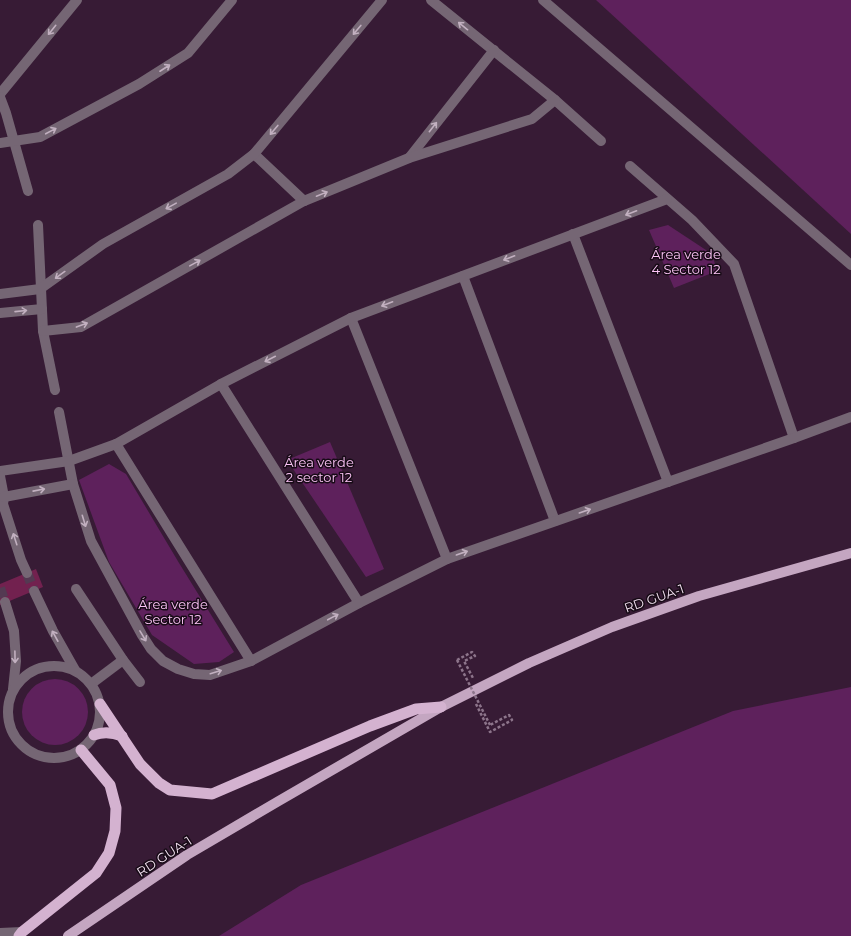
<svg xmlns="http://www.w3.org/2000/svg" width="851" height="936" font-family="Montserrat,sans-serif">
	<rect width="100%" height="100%" fill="#371b35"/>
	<g fill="#5e215c">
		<path d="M596,0H851V234Z"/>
		<path d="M668,225L712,254L717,271L674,288L649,230Z"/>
		<path d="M330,442L384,569L366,577L287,460Z"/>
		<path d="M109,464L126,474L179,563L234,652L219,662L194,664L152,635L109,562L79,480Z"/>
		<circle cx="55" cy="712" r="33"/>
		<path d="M851,687V936H219L301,885L733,711Z"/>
	</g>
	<path fill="#72214f" d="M36,569L43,587L0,605V584Z"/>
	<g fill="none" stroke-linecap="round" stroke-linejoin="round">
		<g stroke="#543952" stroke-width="10" stroke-dasharray="10 5" stroke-linecap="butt">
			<path d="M27,573L34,591"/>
			<path d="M0,588L5,602"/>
		</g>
		<g stroke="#8c748a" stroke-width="2.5" stroke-dasharray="3 2" stroke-linecap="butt">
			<path d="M457,660L472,652L475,656L464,661L473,678"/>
			<path d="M476,704L490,732L512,720L509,715L490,725"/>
		</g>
		<g stroke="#756674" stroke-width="10">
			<path d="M543,0L851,265"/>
			<path d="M76,589L123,660L140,682"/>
			<path d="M91,684L123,660"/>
			<path d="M0,933L22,932"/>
		</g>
		<g stroke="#756674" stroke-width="10">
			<path d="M431,0L555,100L601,141"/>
			<path d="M0,94L77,0"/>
			<path d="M0,97L6,113L28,191"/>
			<path d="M0,143L40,137L139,84L188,53L232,0"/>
			<path d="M254,154L304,201"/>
			<path d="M409,158L494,50"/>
			<path d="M630,166L692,220L734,264L794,438"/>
			<path d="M38,225L43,331L55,390"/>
			<path d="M573,234L668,482"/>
			<path d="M463,276L555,521"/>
			<path d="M0,294L40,289L103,244L228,174L254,154L382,0"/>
			<path d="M0,313L42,309"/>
			<path d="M351,318L447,559"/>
			<path d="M43,331L81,327L304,201L409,158L532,119L555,100"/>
			<path d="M221,384L359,603"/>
			<path d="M59,412L73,484L91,541L142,635L151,649L163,661L178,669L194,674L210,675L251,661L359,603L447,559L794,438L851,417"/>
			<path d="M116,444L251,661"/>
			<path d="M0,471L69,461L116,444L221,384L351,318L667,199"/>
			<path d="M0,476L4,497L3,504L21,560L27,573"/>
			<path d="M4,497L73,484"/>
			<path d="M34,591L53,631L75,670"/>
			<path d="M5,602L14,631L16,661L13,689"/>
			<circle cx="54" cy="712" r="46"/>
		</g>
		<path stroke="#c4a6c1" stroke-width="10" d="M68,936L187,855L277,802L441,707L529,663L612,627L699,596L851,553"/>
		<g stroke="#d4b2d0" stroke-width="11">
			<path d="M100,704L140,764L159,783L170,790L212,794L370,726L416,709L441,707"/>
			<path d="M94,735C104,731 112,732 122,736"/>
			<path d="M19,936L22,932L96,873L109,853L115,831L116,808L110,785L81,750"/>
		</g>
		<path stroke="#8c748a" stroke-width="2.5" stroke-dasharray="3 2" stroke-linecap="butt" d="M457,660L490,725"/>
	</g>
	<defs><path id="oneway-shaft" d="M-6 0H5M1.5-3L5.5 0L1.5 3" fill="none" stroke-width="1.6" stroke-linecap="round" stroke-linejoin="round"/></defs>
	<g stroke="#c2b0c0">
		<use href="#oneway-shaft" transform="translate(463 26) rotate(-141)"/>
		<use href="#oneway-shaft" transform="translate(52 30) rotate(129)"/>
		<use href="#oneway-shaft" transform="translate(357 30) rotate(130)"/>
		<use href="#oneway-shaft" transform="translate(165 68) rotate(-33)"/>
		<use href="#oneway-shaft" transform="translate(433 127) rotate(-52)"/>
		<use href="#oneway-shaft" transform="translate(274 130) rotate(130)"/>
		<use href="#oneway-shaft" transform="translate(51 131) rotate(-28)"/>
		<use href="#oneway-shaft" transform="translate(322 194) rotate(-22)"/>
		<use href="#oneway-shaft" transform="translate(171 206) rotate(151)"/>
		<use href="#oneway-shaft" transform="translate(631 213) rotate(159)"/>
		<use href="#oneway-shaft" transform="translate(509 258) rotate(159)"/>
		<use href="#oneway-shaft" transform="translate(195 263) rotate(-29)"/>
		<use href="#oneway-shaft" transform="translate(60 275) rotate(144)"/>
		<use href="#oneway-shaft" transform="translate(387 304) rotate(159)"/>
		<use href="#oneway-shaft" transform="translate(21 311) rotate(-6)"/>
		<use href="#oneway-shaft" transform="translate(82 325) rotate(-20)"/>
		<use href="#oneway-shaft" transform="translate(270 359) rotate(153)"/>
		<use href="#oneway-shaft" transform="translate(39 490) rotate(-11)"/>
		<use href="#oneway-shaft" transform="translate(585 511) rotate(-19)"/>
		<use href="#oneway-shaft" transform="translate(84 521) rotate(73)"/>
		<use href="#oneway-shaft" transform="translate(15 539) rotate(-108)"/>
		<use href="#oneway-shaft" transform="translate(462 553) rotate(-19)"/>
		<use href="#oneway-shaft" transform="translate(333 617) rotate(-28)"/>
		<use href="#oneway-shaft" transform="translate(55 636) rotate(-119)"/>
		<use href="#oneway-shaft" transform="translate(143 636) rotate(59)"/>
		<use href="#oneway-shaft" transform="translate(15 657) rotate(89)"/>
		<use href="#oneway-shaft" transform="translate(216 672) rotate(-17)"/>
	</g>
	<g text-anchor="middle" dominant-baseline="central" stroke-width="3" stroke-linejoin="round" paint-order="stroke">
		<g font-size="13" fill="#fdc4f7" stroke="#170b16">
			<text x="686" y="254">Área verde<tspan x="686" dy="15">4 Sector 12</tspan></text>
			<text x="319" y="462">Área verde<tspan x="319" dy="15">2 sector 12</tspan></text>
			<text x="173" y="604">Área verde<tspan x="173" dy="15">Sector 12</tspan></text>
		</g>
		<g font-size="13" fill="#f5e2f3" stroke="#170b16">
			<text transform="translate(654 598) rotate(-19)">RD GUA-1</text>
			<text transform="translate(164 856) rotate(-33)">RD GUA-1</text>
		</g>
	</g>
</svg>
